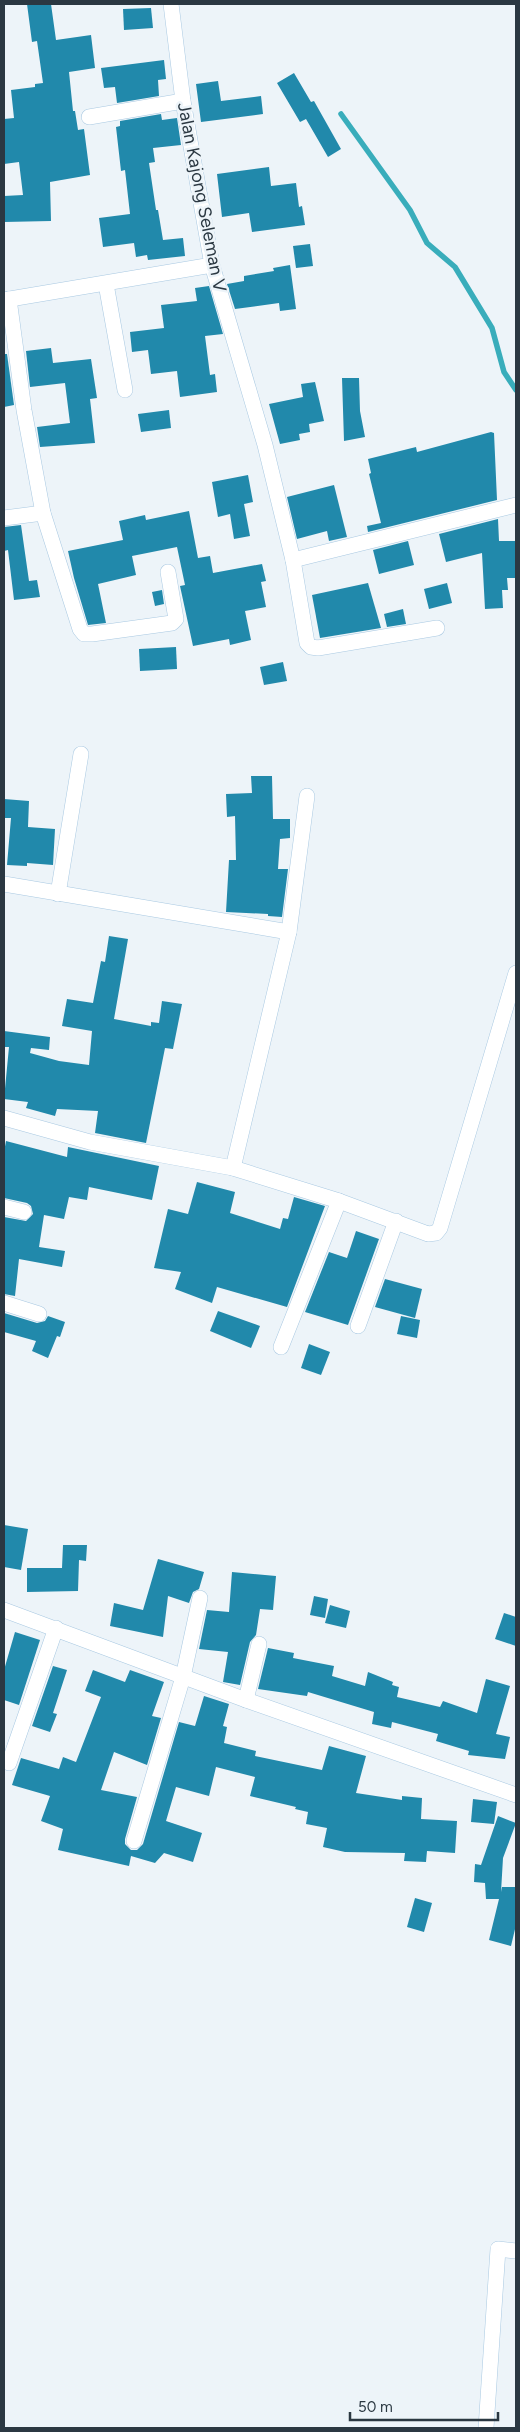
<svg xmlns="http://www.w3.org/2000/svg" width="520" height="2432" font-family="Figtree,sans-serif">
	<rect width="100%" height="100%" fill="#edf4f9"/>
	<g fill="none" stroke-linecap="round" stroke-linejoin="round">
		<path stroke="#39adbb" stroke-width="5.5" d="M341,114L410,210L427,243L455,267L492,328L504,372L516,390"/>
	</g>
	<g fill="#2189ab">
		<path d="M27,4H51L56,40L91,35L95,68L69,72L73,111H75L78,130L84,129L90,175L50,182L51,221L4,222V196L23,195L19,162L4,164V119L14,118L11,90L35,87V84L43,83L37,41L32,42Z"/>
		<path d="M151,8L153,28L124,30L123,9Z"/>
		<path d="M164,60L166,79L158,80L159,96L117,103L115,87L104,88L101,68Z"/>
		<path d="M294,73L311,102L314,101L341,149L328,157L306,119L300,122L277,83Z"/>
		<path d="M218,81L221,101L261,96L263,114L201,122L196,84Z"/>
		<path d="M161,114L162,120L177,118L181,145L153,148L155,162L149,163L156,210H158L163,240L183,238L185,256L148,260L147,255L136,257L134,243L103,247L99,218L130,214L125,170L121,171L116,127L120,126V121Z"/>
		<path d="M269,167L271,186L296,183L299,207L302,206L305,225L252,232L249,213L222,217L217,174Z"/>
		<path d="M310,244L313,266L296,268L293,246Z"/>
		<path d="M290,265L296,309L280,311L279,303L235,309L227,284L244,281V276L274,271L273,268Z"/>
		<path d="M209,286L223,334L205,336L210,375L215,374L217,392L180,397L177,371L151,374L148,350L132,352L130,332L164,328L161,305L197,301L195,288Z"/>
		<path d="M51,348L53,363L91,359L97,398L90,399L95,443L40,447L37,427L70,423L65,383L30,387L26,351Z"/>
		<path d="M4,354H7L14,405L4,407Z"/>
		<path d="M342,378H359L360,411L365,437L344,441Z"/>
		<path d="M315,382L324,421L309,424L310,432L299,434L300,440L280,444L269,404L303,397L301,384Z"/>
		<path d="M169,410L171,428L141,432L138,414Z"/>
		<path d="M491,432L494,433L497,500L368,532L367,526L381,523L369,474L371,473L368,459L416,447L417,452Z"/>
		<path d="M248,475L253,502L244,504L250,536L234,539L230,514L218,517L212,482Z"/>
		<path d="M334,485L347,537L329,541L327,531L297,539L287,497Z"/>
		<path d="M189,511L198,558L210,556L213,573L262,564L266,581L261,582L266,607L245,611L251,640L230,645L229,639L193,646L180,586L185,585L177,547L132,556L136,575L98,584L106,623L88,625L74,578L68,551L123,540L119,521L145,515L146,520Z"/>
		<path d="M498,519L499,541H516V578H507L508,590H502L503,608L485,609L482,553L446,562L439,534Z"/>
		<path d="M21,525L29,581L37,580L40,597L14,600L8,550L4,551V527Z"/>
		<path d="M408,541L414,565L379,574L373,550Z"/>
		<path d="M368,583L381,628L320,638L312,595Z"/>
		<path d="M447,583L452,603L429,609L424,589Z"/>
		<path d="M162,590L164,604L155,606L152,592Z"/>
		<path d="M403,609L406,624L387,627L384,614Z"/>
		<path d="M176,647L177,669L140,671L139,649Z"/>
		<path d="M283,662L287,681L264,685L260,667Z"/>
		<path d="M251,776H272L273,819H290V838L280,839L278,869H288L282,917L268,916V914L226,912L229,860H236L235,816L227,817L226,794L252,793Z"/>
		<path d="M4,799L29,801L28,827L55,829L53,865L27,863V866L7,865L11,818H4Z"/>
		<path d="M109,936L128,939L114,1019L151,1026V1022L159,1023L162,1001L182,1004L173,1049L165,1048L146,1143L95,1133L98,1111L57,1109L55,1116L26,1108L28,1102L4,1099L9,1047H4V1031L50,1037L49,1050L31,1048L30,1053L59,1061L89,1065L92,1031L62,1026L67,999L93,1003L101,961L105,962Z"/>
		<path d="M6,1141L67,1157L68,1147L159,1166L152,1200L89,1187L87,1200L69,1197L64,1219L44,1215L39,1247L65,1251L62,1267L19,1259L15,1296L4,1294V1217L26,1221L33,1214L31,1206L27,1203L4,1198V1152Z"/>
		<path d="M197,1182L235,1192L230,1213L280,1229L283,1218L288,1219L294,1197L325,1206L287,1307L217,1287L212,1303L175,1289L181,1272L154,1268L168,1209L188,1214Z"/>
		<path d="M356,1231L379,1239L348,1325L305,1312L329,1252L347,1258Z"/>
		<path d="M385,1279L422,1289L415,1318L375,1307Z"/>
		<path d="M218,1311L260,1326L251,1348L210,1331Z"/>
		<path d="M4,1313L37,1323L45,1321L48,1316L65,1322L60,1337L57,1336L48,1358L32,1351L36,1341L4,1332Z"/>
		<path d="M401,1316L420,1320L417,1338L397,1334Z"/>
		<path d="M309,1344L330,1352L321,1375L301,1368Z"/>
		<path d="M4,1525L28,1529L21,1570L4,1567Z"/>
		<path d="M63,1545H87L86,1561L79,1560L78,1591L27,1592V1568H62Z"/>
		<path d="M158,1559L204,1572L199,1589L193,1592L189,1603L168,1596L163,1637L110,1626L114,1603L143,1610Z"/>
		<path d="M232,1572L276,1576L273,1610L260,1609L256,1635L250,1642L240,1685L223,1682L228,1652L199,1649L207,1610L229,1612Z"/>
		<path d="M314,1596L328,1599L325,1618L310,1615Z"/>
		<path d="M330,1605L350,1611L346,1628L325,1623Z"/>
		<path d="M504,1613L516,1617V1646L495,1639Z"/>
		<path d="M15,1632L40,1640L19,1705L4,1700V1670Z"/>
		<path d="M268,1648L294,1653L293,1658L334,1666L332,1676L365,1686L368,1672L393,1682L392,1685L399,1687L397,1697L440,1707L443,1701L477,1713L486,1679L510,1686L496,1734L510,1737L505,1759L468,1755L469,1751L436,1741L438,1734L392,1722L391,1728L372,1724L374,1712L308,1692L307,1696L258,1689Z"/>
		<path d="M53,1666L67,1670L53,1713L57,1714L50,1732L32,1726Z"/>
		<path d="M93,1670L125,1682L130,1670L164,1682L152,1716L161,1718L147,1765L114,1752L101,1790L137,1797L125,1839V1844L131,1850H137L143,1844L179,1722L195,1726L204,1696L229,1704L223,1726L227,1727L224,1743L256,1751L255,1756L322,1770L329,1746L366,1756L356,1793L402,1800V1796L422,1798L421,1819L457,1821L455,1853L427,1851L426,1862L404,1861L405,1853L345,1852L323,1847L327,1828L306,1824L308,1812L295,1809L296,1807L250,1796L255,1777L216,1767L209,1796L176,1787L166,1821L202,1833L193,1862L164,1853L155,1863L131,1856L129,1866L58,1850L63,1829L41,1821L50,1796L12,1785L21,1758L59,1769L63,1757L76,1762L101,1697L85,1691Z"/>
		<path d="M473,1799L497,1802L494,1824L471,1822Z"/>
		<path d="M498,1816L516,1823L503,1858L501,1892L502,1887H516V1925L511,1946L489,1940L499,1899H486L485,1883L474,1882L475,1864L481,1865Z"/>
		<path d="M415,1898L432,1903L424,1932L407,1927Z"/>
	</g>
	<g fill="none" stroke-linecap="round" stroke-linejoin="round">
		<g stroke="#a9c9e2" stroke-width="16">
			<g id="street">
				<path d="M171,4L183,101L212,265L265,445L293,560L307,643L311,647L318,648L437,628"/>
				<path d="M89,117L183,101"/>
				<path d="M106,284L125,390"/>
				<path d="M9,299L24,410L43,513L80,629L84,634H92L172,623L176,619L168,572"/>
				<path d="M4,300L212,265"/>
				<path d="M4,518L43,513"/>
				<path d="M293,560L516,505"/>
				<path d="M4,884L289,932L233,1168"/>
				<path d="M58,894L81,754"/>
				<path d="M289,932L307,796"/>
				<path d="M4,1118L90,1142L233,1168L339,1201L428,1234L436,1233L440,1228L516,973"/>
				<path d="M4,1207L24,1212"/>
				<path d="M4,1303L39,1314"/>
				<path d="M358,1326L396,1221"/>
				<path d="M281,1347L339,1201"/>
				<path d="M4,1610L246,1700L516,1795"/>
				<path d="M246,1700L259,1644"/>
				<path d="M9,1763L56,1628"/>
				<path d="M134,1841L183,1677L200,1598"/>
				<path d="M486,2428L498,2249L516,2251"/>
			</g>
		</g>
		<use href="#street" stroke="#fff" stroke-width="15"/>
	</g>
	<g text-anchor="middle" dominant-baseline="central" stroke-width="5" stroke-linejoin="round" paint-order="stroke">
		<g font-size="18" fill="#2b3842" stroke="#edf4f9">
			<text transform="translate(202 197) rotate(79)">Jalan Kajong Seleman V</text>
		</g>
	</g>
	<rect width="520" height="2432" fill="none" stroke="#2b3842" stroke-width="10"/>
	<path d="M350 2412v8h148v-8" fill="none" stroke="#2b3842" stroke-width="2.5"/>
	<text x="358" y="2412" font-size="15" fill="#2b3842" stroke="#edf4f9" stroke-width="4" paint-order="stroke">50 m</text>
</svg>
